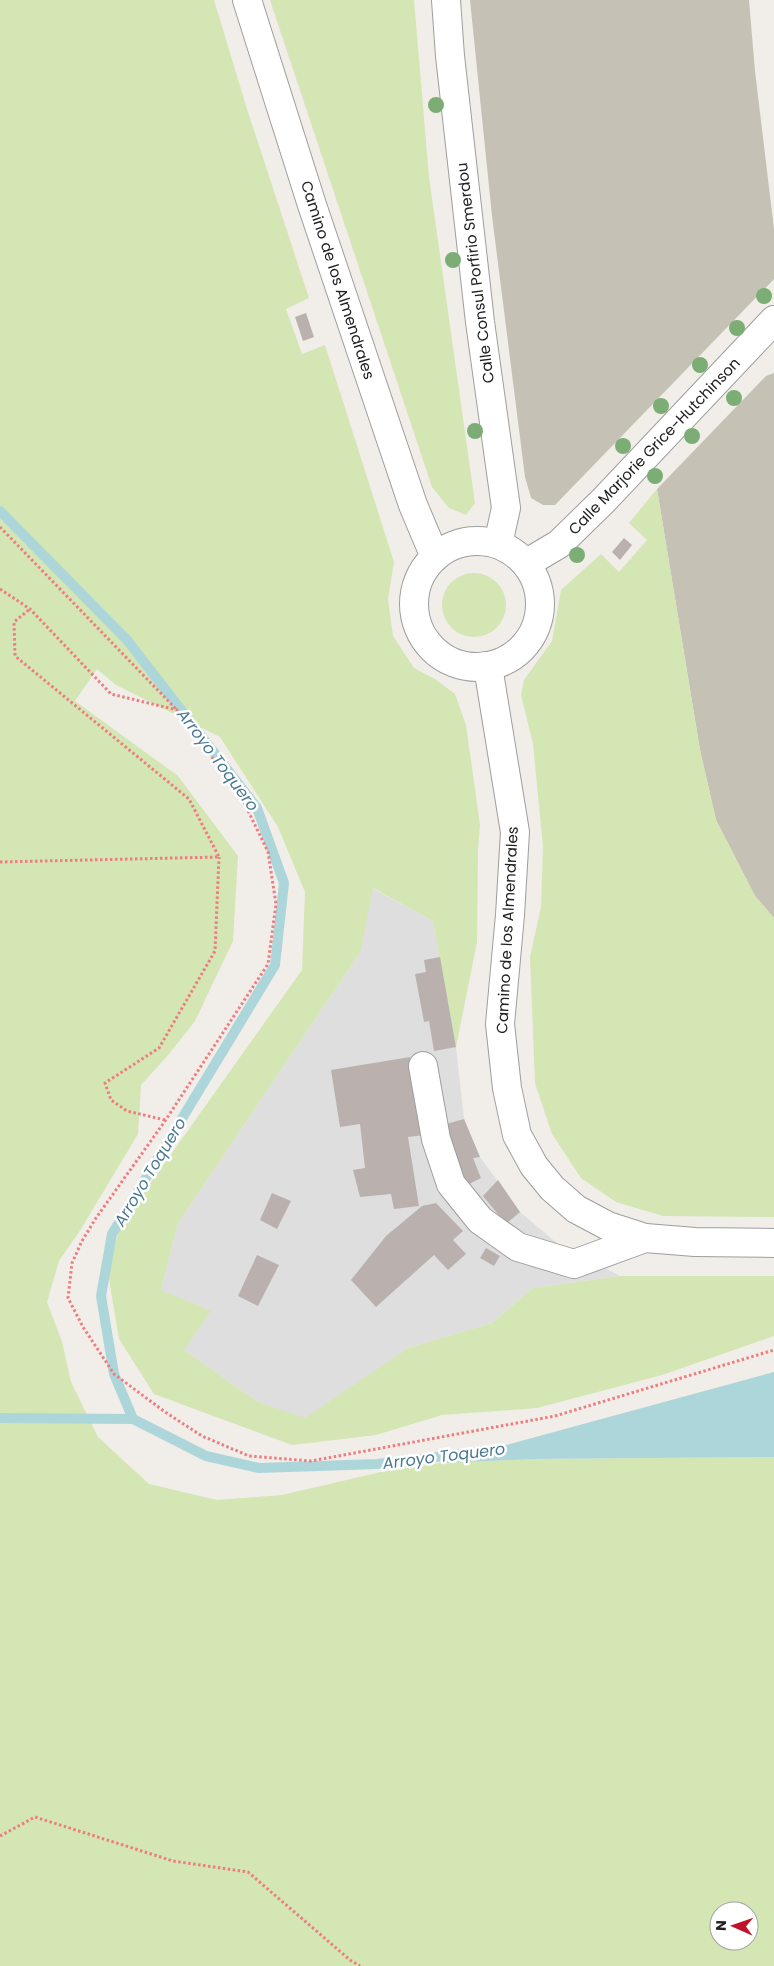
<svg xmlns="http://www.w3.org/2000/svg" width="774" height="1966" font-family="Poppins,sans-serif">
	<rect width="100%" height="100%" fill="#f1ede9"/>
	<path fill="#dfdede" d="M372,888L433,921L456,1047L464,1119L480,1157L520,1212L558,1244L620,1276L533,1288L492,1323L408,1348L305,1419L258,1402L184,1350L161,1290L178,1223L361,951Z"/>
	<g fill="#c5c2b5">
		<path d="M470,0H749L755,71L774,229V279L555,505H543L531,498L525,477L492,216Z"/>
		<path d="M774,373V918L755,896L716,820L700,750L657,489L766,376Z"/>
	</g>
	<g fill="#d3e6b4" fill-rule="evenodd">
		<path d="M0,0H214L247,109L309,298L286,309L302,354L325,345L394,562L388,599L393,636L414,668L435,679L455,694L466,725L480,825L478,850L477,942L456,1047L433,921L373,888L361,951L178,1223L161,1290L211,1311L184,1350L258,1402L305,1418L408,1348L492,1323L533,1288L620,1276H774V1336L662,1375L537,1408L442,1415L376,1435L292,1445L154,1394L119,1339L108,1273L120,1226L302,970L305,892L278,827L220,737L116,685L97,669L75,701L178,776L238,856L233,941L195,1021L169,1054L141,1085L138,1134L81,1229L59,1261L47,1302L62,1342L71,1382L98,1437L149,1484L217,1500L282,1495L381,1472L440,1463L536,1459L774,1457V1966H0ZM719,1911H749V1941H719Z"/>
		<path d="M270,0H414L429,177L475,503L466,515L449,508L432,487Z"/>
		<path d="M657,489L700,750L716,820L755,896L774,918V1217L663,1216L616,1202L581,1178L552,1134L535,1083L530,957L541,907L543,847L533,744L521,695L524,680L552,641L561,590L601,554L619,572L647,540L629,523Z"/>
		<circle cx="474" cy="605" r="32"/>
	</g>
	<path fill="#add6da" d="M774,1372V1457L536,1459L440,1463Z"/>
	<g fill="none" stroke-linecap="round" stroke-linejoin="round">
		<g stroke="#add6da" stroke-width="10">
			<path d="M0,511L127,640L257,808L284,883L275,965L112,1234L101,1296L114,1374L133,1419L206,1456L259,1468L377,1464L496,1450"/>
			<path d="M0,1418L133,1419"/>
		</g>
	</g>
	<g fill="#bab1ae">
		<path d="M306,313L314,337L303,341L295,317Z"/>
		<path d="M624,538L632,545L620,560L612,552Z"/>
		<path d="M440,957L456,1047L434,1051L429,1021L424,1022L415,974L426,972L424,960Z"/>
		<path d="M410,1057L425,1135L408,1137L419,1206L394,1209L391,1194L360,1197L353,1170L365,1168L360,1124L340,1127L331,1070Z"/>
		<path d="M464,1119L480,1157L473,1158L481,1178L467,1185L455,1158L446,1124Z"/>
		<path d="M498,1180L520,1212L506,1224L483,1196Z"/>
		<path d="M272,1193L291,1201L277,1229L260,1220Z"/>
		<path d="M436,1203L463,1231L453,1240L466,1254L448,1270L434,1255L376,1307L351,1280L386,1236L422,1206Z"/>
		<path d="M486,1248L500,1256L494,1266L480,1258Z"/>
		<path d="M257,1255L279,1265L258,1306L238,1296Z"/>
	</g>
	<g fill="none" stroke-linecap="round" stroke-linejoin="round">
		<g stroke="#9e9e9e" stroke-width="30">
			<g id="minor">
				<path d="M247,0L312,205L413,505L435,557"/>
				<path d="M446,0L450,56L480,322L506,508L498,544"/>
				<circle cx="477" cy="604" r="63"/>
				<path d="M527,563L559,544L603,501L774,320"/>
				<path d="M486,666L490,679L515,832L510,915L500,1024L507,1088L517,1135L534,1166L552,1188L576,1209L608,1226L645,1238L695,1242L774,1243"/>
				<path d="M423,1066L436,1139L451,1184L480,1220L518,1247L574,1264L645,1238"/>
			</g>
		</g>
		<g stroke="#ee7c80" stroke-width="3" stroke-dasharray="2.5 2.5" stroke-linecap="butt">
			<path d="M0,527L177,710"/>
			<path d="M0,589L30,609L111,694L177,710L242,798L268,852L276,904L268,964L165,1121L96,1218L82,1241L72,1263L68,1298L83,1327L114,1374L165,1412L202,1436L249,1456L311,1461L555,1416L774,1350"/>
			<path d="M0,862L219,857L189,799L15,656L14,622L30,609"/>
			<path d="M165,1120L127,1111L111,1100L105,1083L159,1048L215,951L219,857"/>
			<path d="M0,1836L35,1817L173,1861L248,1872L350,1960L360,1966"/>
		</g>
		<use href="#minor" stroke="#fff" stroke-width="28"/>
	</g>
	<g fill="#7cad75">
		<circle cx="436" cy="105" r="8"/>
		<circle cx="453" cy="260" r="8"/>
		<circle cx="764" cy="296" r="8"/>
		<circle cx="737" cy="328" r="8"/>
		<circle cx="700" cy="365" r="8"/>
		<circle cx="734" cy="398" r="8"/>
		<circle cx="661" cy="406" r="8"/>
		<circle cx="475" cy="431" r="8"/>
		<circle cx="692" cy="436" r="8"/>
		<circle cx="623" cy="446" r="8"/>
		<circle cx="655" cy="476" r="8"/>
		<circle cx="577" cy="555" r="8"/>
	</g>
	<g text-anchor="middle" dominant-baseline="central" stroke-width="5" stroke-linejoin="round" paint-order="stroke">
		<g font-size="15" fill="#212121" stroke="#fff">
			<text transform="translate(475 273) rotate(-97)">Calle Consul Porfirio Smerdou</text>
			<text transform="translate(338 280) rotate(72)">Camino de los Almendrales</text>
			<text transform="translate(654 446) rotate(-46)">Calle Marjorie Grice-Hutchinson</text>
			<text transform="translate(507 930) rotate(-87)">Camino de los Almendrales</text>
		</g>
		<g font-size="16" font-style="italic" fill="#4b7993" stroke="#fff">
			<text transform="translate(218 760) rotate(53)">Arroyo Toquero</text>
			<text transform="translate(150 1172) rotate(-59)">Arroyo Toquero</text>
			<text transform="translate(444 1456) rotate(-7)">Arroyo Toquero</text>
		</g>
	</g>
	<g transform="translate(734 1926) rotate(272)"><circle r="24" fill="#ffffff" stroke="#a6a6a6"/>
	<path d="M0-4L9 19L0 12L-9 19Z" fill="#c0122a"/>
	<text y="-8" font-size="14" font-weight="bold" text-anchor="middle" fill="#212121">N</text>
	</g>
</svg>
